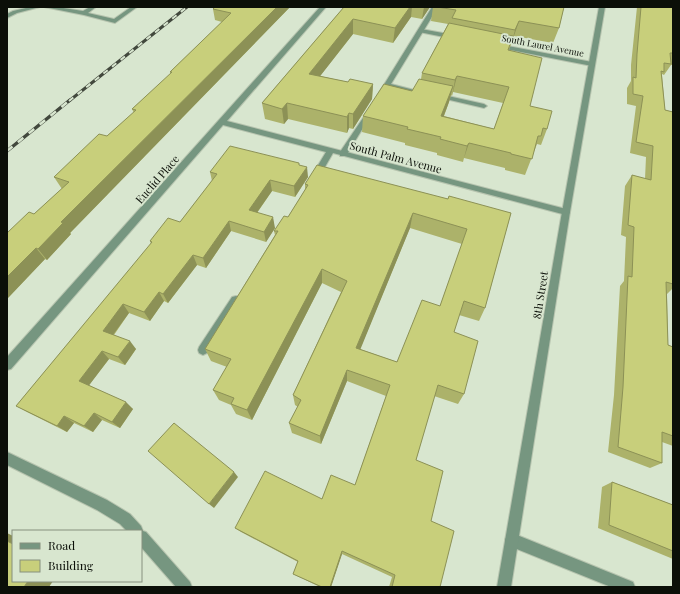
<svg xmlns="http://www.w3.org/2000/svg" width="680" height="594" font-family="'Playfair Display',serif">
	<rect width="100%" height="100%" fill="#d8e6cf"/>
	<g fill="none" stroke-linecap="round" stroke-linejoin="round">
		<g stroke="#b7c4af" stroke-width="2">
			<g id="service">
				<path d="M30,7H40L17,13L7,18V14L13,11Z"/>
				<path d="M44,7H57L83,11L90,7H96L88,13L114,19L131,7H137L115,23L84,15Z"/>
				<path d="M432,7H438L391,84L426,93L423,95L389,87L382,97H378L377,96Z"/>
				<path d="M439,94L484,104L487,106L484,108L437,97L436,96Z"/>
				<path d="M369,111L372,113L346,156H340V152L367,112Z"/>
			</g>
		</g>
		<g stroke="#b7c4af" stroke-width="2">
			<g id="minor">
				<path d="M320,7H326L227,121L566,209L570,212L569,214L566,215L333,153L318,179L315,180L311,177L326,152L223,125L11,369L7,370V357Z"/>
				<path d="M421,29L454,35L457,37L454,39L419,32V30Z"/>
				<path d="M498,44L592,62L595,64L592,66L496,47L495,46Z"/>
				<path d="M236,296L240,297L241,300L240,303L207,353L203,355L199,353L198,350L199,347L232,297Z"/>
				<path d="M7,452L107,500L130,514L141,526L143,531L146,532L190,582L192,587H176L141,547V531H127L120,524L97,510L7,465Z"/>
				<path d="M512,533L633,582L635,587H611L507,545L505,540L507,535Z"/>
			</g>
		</g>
		<g stroke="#b7c4af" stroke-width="2">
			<path id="tertiary" d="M599,7H605L570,212L511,587H497L562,212Z"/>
		</g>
		<use href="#service" fill="#769680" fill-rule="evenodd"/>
		<use href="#minor" fill="#769680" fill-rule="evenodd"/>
		<use href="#tertiary" fill="#769680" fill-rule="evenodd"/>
		<g stroke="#42483d" stroke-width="3">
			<path id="rail-far1" d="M69,101L187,7"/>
		</g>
		<g stroke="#42483d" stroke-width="3.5">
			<path id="rail" d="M7,151L70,100"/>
		</g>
		<use href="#rail-far1" stroke="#d8e6cf" stroke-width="2" stroke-dasharray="5.5" stroke-linecap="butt"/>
		<use href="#rail" stroke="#d8e6cf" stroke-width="2.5" stroke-dasharray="7" stroke-linecap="butt"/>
	</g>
	<g fill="#acb26a" fill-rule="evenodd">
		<path d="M215,7H290L70,233L71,234L47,260L45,259L7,299V233L34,214L62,189L54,177L107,136L134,113L132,109L171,74L170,72L222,22L215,20L213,9Z"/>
		<path d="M344,7H430L422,19L411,17L393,43L353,34L320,76L348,82L373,84L372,99L353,129L349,128L347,133L288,119L284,124L265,119L262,103Z"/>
		<path d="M433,7H564L559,28L553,43L514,36L509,50L530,106L547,129L541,145L537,144L525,175L505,170V168L464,158L463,162L437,155V153L405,145V143L362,132L363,116L412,91L421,79L422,73L448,24L431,21ZM453,92L503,103L494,129L444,116L449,102L451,95L452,96Z"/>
		<path d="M637,7H673V65H671L664,75L662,74V75L665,110L673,112V288L667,294L668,345L673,347V446L662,442V463L650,468L608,452L614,395L620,286L624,281L626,237L621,235L625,186L632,175L645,179L646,157L630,153L636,106L627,104V88L631,81V65Z"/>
		<path d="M299,165L308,177L295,197L272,191L257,213L275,228L266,242L231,231L206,268L197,265L168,303L164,301L150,321L129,313L114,335L136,349L125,365L109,359L89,385L133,409L120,428L102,420L93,432L74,423L67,432L27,412L16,406L151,244L150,241L180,222L212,181L210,172Z"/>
		<path d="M305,184L448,199L511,213L485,308L479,321L459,315L454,332L464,394L458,404L434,396L416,460L431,521L440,587H389L392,577L342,554L331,587H320L293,574L298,562L241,532L235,528L322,499L355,485L386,396L347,381L321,444L292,433L289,423L298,407L295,405L293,395L341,292L322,283L252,420L236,414L231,405L219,400L213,390L227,367L211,361L205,349L275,235L274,231L288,217L305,190ZM410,228L462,244L440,306L397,362L360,349Z"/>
		<path d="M612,482L673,505V559L598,528L602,487Z"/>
	</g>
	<g fill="#8c9156">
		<path d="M277,7H290L70,233L71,234L47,260L38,249L61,222Z"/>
		<path d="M410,7H412L411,17L393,43L395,28Z"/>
		<path d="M424,7H430L422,19Z"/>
		<path d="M353,19V34L310,89L309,74Z"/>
		<path d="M519,21L511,45L515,30Z"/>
		<path d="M457,76L452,96L455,80Z"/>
		<path d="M373,84L372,99L353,129V114Z"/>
		<path d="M453,86L449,102L438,131L441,116Z"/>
		<path d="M287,103L288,119L284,124L282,109Z"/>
		<path d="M349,113V128L347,133V117Z"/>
		<path d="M469,143L464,158L463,162L467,146Z"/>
		<path d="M307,167L308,177L295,197L294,186Z"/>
		<path d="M270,180L272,191L251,221L249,210Z"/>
		<path d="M413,213L410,228L356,360V348Z"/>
		<path d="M273,217L275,228L266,242L264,232Z"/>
		<path d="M229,221L231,231L206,268L203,258Z"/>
		<path d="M36,248L45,259L7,299V277Z"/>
		<path d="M193,255L197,265L168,303L163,294Z"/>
		<path d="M322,269V283L252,420L247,410Z"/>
		<path d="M159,292L164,301L150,321L144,312Z"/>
		<path d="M123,304L129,313L110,339L103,331Z"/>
		<path d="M130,341L136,349L125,365L118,357Z"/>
		<path d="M102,351L109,359L87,388L79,381Z"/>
		<path d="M347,370V381L321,444L320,436Z"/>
		<path d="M126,402L133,409L120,428L112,422Z"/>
		<path d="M94,413L102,420L93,432L84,426Z"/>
		<path d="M64,416L74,423L67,432L57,426Z"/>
		<path d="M234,472L238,477L214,508L209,504Z"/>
		<path d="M7,533L13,536V544L7,541Z"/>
		<path d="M342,551V554L331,587H330Z"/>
		<path d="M28,581H53L49,587H24Z"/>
	</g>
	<g fill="#c8cf7b" stroke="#8c9156" fill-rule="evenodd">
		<path d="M215,7H277L61,222L63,223L38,249L36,248L7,277V233L29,212L34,214L69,182L54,177L99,134L107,136L136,110L132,109L172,72H170L231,13L213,9Z"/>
		<path d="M344,7H410L395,28L353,19L309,74L348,82L350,79L373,84L353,114L349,113L347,117L287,103L282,109L262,103Z"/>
		<path d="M437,7H564L559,28L519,21L515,30L452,18L456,10Z"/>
		<path d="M641,7H673V53H670L671,64L664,63V72L661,71L665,110L673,112V284L666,282L668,345L673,347V436L662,432V463L618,447L623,387L628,276L632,277L634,227L628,225L632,175L651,180L653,146L636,142L643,96L633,94V77L636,78L637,54Z"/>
		<path d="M449,23L513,36L508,50L542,58L530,106L552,111L547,129L543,128L541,136H538L532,159L511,154V153L469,143L467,146L440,139L441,137L407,129L408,127L363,116L384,84L412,91L419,79L453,86L441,116L494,129L509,87L457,76L455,80L422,73Z"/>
		<path d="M230,146L299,163V165L307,167L294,186L270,180L249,210L273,217L264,232L229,221L203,258L193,255L163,294L159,292L144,312L123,304L103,331L130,341L118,357L102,351L79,381L126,402L112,422L94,413L84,426L64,416L57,426L16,406L152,242L150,241L168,218L180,222L217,174L210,172Z"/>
		<path d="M317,165L448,199L449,196L511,213L485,308L464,301L454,332L478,341L464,394L438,385L416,460L443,471L431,521L454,531L440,587H392L395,575L342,551L330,587H322L293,574L298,561L235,528L265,471L322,499L331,475L355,485L390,385L347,370L320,436L289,423L301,400L293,395L347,281L322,269L247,410L231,404L234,398L213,390L231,359L205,349L278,231H274L284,216L288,217L308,185L305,184ZM413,213L467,229L440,306L422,300L397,362L356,348Z"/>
		<path d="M174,423L234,472L209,504L148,451Z"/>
		<path d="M612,482L673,505V551L609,525Z"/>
		<path d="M7,541L13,544V581H28L24,587H7Z"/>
	</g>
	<g text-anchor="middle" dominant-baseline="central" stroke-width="4" stroke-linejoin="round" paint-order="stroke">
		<g font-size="9" fill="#0b0f08" stroke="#d8e6cf">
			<text transform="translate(543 45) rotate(11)">South Laurel Avenue</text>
		</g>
		<g font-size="11" fill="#0b0f08" stroke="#d8e6cf">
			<text transform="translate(396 157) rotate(15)">South Palm Avenue</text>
			<text transform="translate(157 179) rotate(-49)">Euclid Place</text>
			<text transform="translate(540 295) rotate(-81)">8th Street</text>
		</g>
	</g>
	<rect width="680" height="594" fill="none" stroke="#0b0f08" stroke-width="16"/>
	<rect x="12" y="530" width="130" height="52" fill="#d8e6cf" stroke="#86907f"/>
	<rect x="20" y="543" width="20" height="6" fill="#769680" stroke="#86907f"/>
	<text x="48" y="550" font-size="12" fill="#0b0f08">Road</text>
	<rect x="20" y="560" width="20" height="12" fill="#c8cf7b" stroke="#86907f"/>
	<text x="48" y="570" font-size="12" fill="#0b0f08">Building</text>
</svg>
